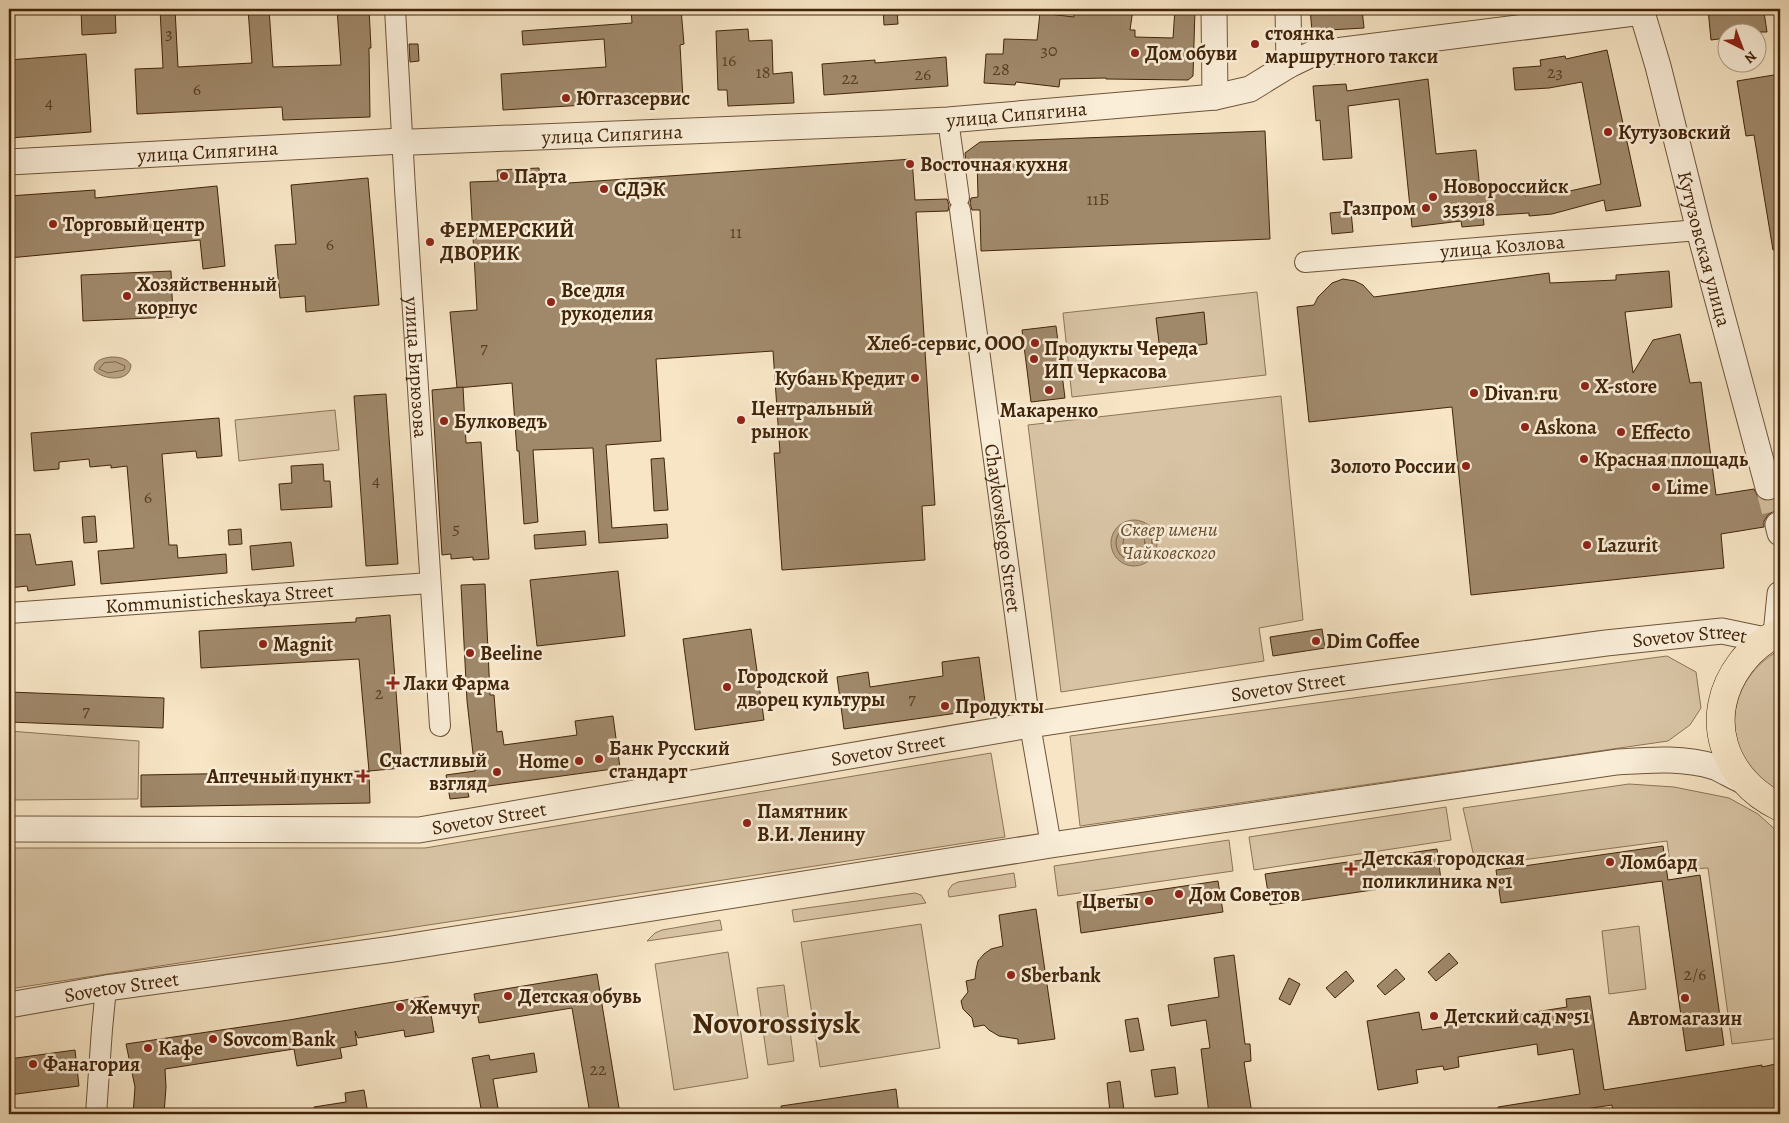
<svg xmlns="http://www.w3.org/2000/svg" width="1789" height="1123" font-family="Alegreya,serif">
	<rect width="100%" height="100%" fill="#f7e5c5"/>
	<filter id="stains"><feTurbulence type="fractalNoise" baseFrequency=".004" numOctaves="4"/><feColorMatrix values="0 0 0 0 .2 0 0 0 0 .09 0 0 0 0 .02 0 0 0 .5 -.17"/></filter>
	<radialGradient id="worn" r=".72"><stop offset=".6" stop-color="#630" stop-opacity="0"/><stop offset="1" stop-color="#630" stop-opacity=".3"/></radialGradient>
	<g fill="#d8c4a5" stroke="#8d7457">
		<path d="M1257,292L1266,375L1072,397L1063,313Z"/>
		<path d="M1281,396L1303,620L1259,628L1264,661L1061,692L1028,425Z"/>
		<path d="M335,410L339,450L239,461L235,420Z"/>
		<path d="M1780,650V793C1772,787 1762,782 1755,775C1751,771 1748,764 1745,759C1721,719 1741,670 1780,650Z"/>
		<path d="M1667,656L1696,672L1701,708L1690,725L1668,741L1080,826L1070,736Z"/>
		<path d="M9,731L139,741L138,799L9,800Z"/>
		<path d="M991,753L1005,837L9,989V848H425Z"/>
		<path d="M1629,784L1674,787L1729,798L1758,814L1780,834V1038L1732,1044L1708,868L1671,870L1667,841L1476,866L1463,808Z"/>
		<path d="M1446,807L1451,840L1254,870L1249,837Z"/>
		<path d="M1229,840L1233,871L1058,896L1054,866Z"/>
		<path d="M1014,873L1016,887L949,897L948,891L952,885L958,882Z"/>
		<path d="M915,893L921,895L926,903L794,922L792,910Z"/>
		<path d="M720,920L722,930L647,941L655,933L662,930Z"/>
		<path d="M921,924L940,1048L820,1067L801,942Z"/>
		<path d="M1639,926L1646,989L1609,994L1602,931Z"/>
		<path d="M728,952L748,1078L674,1090L655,964Z"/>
		<path d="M784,985L794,1061L768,1065L757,988Z"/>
	</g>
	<g fill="#b9a485" stroke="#897153">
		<path d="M111,357C119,357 127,358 131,365C130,383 103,380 94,370C94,360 103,358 111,357Z"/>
		<circle cx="1134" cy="543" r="23"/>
	</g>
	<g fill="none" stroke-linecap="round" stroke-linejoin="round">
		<g stroke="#7e6447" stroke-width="1">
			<path d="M116,362L125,366L124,370L108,373L99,369L104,363Z"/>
			<circle cx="1134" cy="543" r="18"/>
			<circle cx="1134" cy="543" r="11"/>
		</g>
	</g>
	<g fill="#a0896b" stroke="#422509">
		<path d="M81,9H115L116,33L82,35Z"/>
		<path d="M160,9H175L178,67L252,63L248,9H269L273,67L341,65L337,9H369L371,48H369L370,117L283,120L282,107L137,114L135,69L163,68Z"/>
		<path d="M631,9H681L684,44L680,45L683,99L503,110L501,74L606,67L604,39L523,45L522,31L632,23Z"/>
		<path d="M883,9H897L898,24L884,25Z"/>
		<path d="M1074,9H1133L1130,30H1135V37L1173,38L1175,9H1195L1193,76L1188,80L1106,79V78L1060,79L1059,87L1016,82L1015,85L984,83L986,54H1003L1004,39L1037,40L1040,13L1074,17Z"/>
		<path d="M1310,9H1362L1364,28L1312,31Z"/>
		<path d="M1708,9H1761L1762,12H1764L1767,32H1726V38L1711,40Z"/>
		<path d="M748,29L749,41L772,40L773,74L792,72L794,103L728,106L727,90H718L716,31Z"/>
		<path d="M409,44H418L419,61L410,62Z"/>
		<path d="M1607,50L1641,206L1606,211L1604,200L1552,214L1529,216V213L1483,216L1484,225L1462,227L1461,221L1412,227L1399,99L1348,106L1352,158L1323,160L1320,120L1316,121L1313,86L1346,84L1347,91L1428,79L1436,154L1476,150L1480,190L1524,187L1525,196L1560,189L1561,193L1601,184L1582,82L1549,88L1515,90L1513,68L1541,66L1540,60L1565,56L1566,59Z"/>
		<path d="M86,54L91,132L9,138V60Z"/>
		<path d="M946,57L948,86L824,95L822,64L875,60V63Z"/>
		<path d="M1780,74V250H1773L1754,135L1746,136L1737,81Z"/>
		<path d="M1265,131L1270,239L981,251L980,210H972L970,203L971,198L978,197L977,159L966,162L965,153L980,142Z"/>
		<path d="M912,159L915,200L947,199L949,205L948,211L916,212L935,505L922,506L925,560L782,570L774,453H780L773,351L656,359L661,441L606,445L612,528L667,524L668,538L599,543L593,448H592L533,450L538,522L524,524L519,451H517L512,383L457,388L450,312L477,310L470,182L498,181L497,170L539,168L540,185Z"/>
		<path d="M368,178L379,305L306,312L305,296L280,298L275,245L296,244L291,185Z"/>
		<path d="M217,186L225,266L203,269L200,240L9,258V196L95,190V198Z"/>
		<path d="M1351,211L1353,232L1332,234L1330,213Z"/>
		<path d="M171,271L173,317L83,321L81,275Z"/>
		<path d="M1669,271L1672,307L1625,312L1633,373L1653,340L1680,334L1690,383L1701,382L1716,495L1754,489L1758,497L1764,501H1771L1778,497L1780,494V511H1774L1768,515L1764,521V527L1721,534L1724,568L1471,595L1452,407L1309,422L1297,307L1314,305L1318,297L1332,283L1343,279L1355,281L1363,285L1374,297L1549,273L1550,283L1616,280V275Z"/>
		<path d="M1204,312L1207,344L1160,350L1156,318Z"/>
		<path d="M1056,326L1065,398L1031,402L1022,330Z"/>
		<path d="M463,387L466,443L481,442L489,559L473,560V557L451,559V554L442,555L432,390Z"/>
		<path d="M386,394L398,564L366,566L354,396Z"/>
		<path d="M219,418L222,456L197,458L196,451L162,454L169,545H177L178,558L226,554L227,573L101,584L98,551L134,548L127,466L111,468V465L90,467L89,459L59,462V469L34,471L31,433Z"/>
		<path d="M664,458L668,510L654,511L651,459Z"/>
		<path d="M323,464L324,481H330L332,507L281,510L279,484L292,483L291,466Z"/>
		<path d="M95,516L97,542L84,543L82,517Z"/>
		<path d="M241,529L242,544L229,545L228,530Z"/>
		<path d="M585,531L586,545L535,549L534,535Z"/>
		<path d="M30,534L36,565L72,561L75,585L28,591L27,586L9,588V535Z"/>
		<path d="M291,542L294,566L252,570L250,546Z"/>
		<path d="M618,571L625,636L537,646L530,580Z"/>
		<path d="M485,584L490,695H494L497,732L502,731L504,745L577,735L575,721L613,716L620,768L467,789L469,797L450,799L446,775L475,771L467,701L461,585Z"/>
		<path d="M390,615L402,768L369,771L359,659L201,668L199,631L356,622V618Z"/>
		<path d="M751,629L764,720L695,730L683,639Z"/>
		<path d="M1322,629L1325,648L1273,656L1270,637Z"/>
		<path d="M979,657L986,709L844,729L837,677L868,672L870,687L943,676L942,662Z"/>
		<path d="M9,692L164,698L163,728L9,722Z"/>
		<path d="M369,771L370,803L141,807V775Z"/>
		<path d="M1663,846L1668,880L1700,875L1724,1045L1686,1051L1662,881L1501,903L1496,870Z"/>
		<path d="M1437,849L1441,880L1270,905L1265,874Z"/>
		<path d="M1218,881L1223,912L1081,933L1077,902Z"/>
		<path d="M1036,909L1055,1039L1018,1044V1039L999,1036L989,1030L984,1025L974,1027L972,1018L963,1009L961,1001L968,992L966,981L975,979L976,970L978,961L984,954L991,949L1003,946L999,915Z"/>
		<path d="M1449,953L1458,963L1436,981L1428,972Z"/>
		<path d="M1234,955L1245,1044H1250L1251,1061L1244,1062L1252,1114H1209L1201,1049L1210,1048L1206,1020L1171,1026L1168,1005L1219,997L1214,958Z"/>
		<path d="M1396,969L1405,979L1385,995L1377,986Z"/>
		<path d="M1346,971L1354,981L1335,998L1326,988Z"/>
		<path d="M597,974L620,1114H590L572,1008L479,1023L474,994Z"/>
		<path d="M1289,978L1300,984L1290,1005L1279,999Z"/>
		<path d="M428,996L434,1032L405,1037L404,1030L358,1038L355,1031L357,1045L340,1048L342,1058L297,1066L294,1049L165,1069L166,1087L164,1114H133L135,1087L126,1044L289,1020Z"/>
		<path d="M1590,996L1604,1090L1762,1065V1067L1780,1063V1114H1613L1612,1105L1552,1114H1498V1107L1580,1094L1573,1049L1538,1055L1537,1044L1458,1057L1459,1067L1444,1070L1443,1066L1416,1070L1418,1083L1378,1090L1367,1021L1419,1012L1422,1030L1567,1007L1566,999Z"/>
		<path d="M1138,1018L1144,1050L1130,1052L1125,1020Z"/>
		<path d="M75,1050L79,1086L9,1095V1059Z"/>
		<path d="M534,1053L537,1072L493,1079L499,1114H482L472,1058L489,1055L490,1060Z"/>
		<path d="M1175,1067L1178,1094L1155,1097L1151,1070Z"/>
		<path d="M1120,1081L1124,1110L1110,1112L1107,1083Z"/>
		<path d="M896,1089L899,1114H782L781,1106Z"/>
		<path d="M364,1090L368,1114H315L314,1107L346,1102L345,1093Z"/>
	</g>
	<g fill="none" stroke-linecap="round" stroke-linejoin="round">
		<path stroke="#d3bf9f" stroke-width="25" stroke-dasharray="25 12" stroke-linecap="butt" d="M1768,487L1778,525"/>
		<g stroke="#6f5538" stroke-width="22">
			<g id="minor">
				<path id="s1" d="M395,9L405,189L440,726"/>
				<path d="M948,120L959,198"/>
				<path id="s2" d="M960,210L1030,725L1051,845"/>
				<path id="s3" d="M1305,262L1699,230"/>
				<path id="s4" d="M9,613L430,583"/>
				<path d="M96,1114L102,1029L106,988"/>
			</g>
		</g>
		<g stroke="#6f5538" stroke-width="27">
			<g id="tertiary">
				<path d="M1214,9L1215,97"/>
				<path d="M1288,9L1289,65"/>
				<path id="s5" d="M1641,9L1658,66L1699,230L1768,487"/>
				<path id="s6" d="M9,162L402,141L412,142L889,123L948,120L1215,97L1250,89L1289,65L1312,54L1642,12"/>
				<path d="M1778,525L1780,533"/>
				<path d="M1776,634L1780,594"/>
				<path id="s7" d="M9,829L419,830L1030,725L1315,682L1606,643L1722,631L1765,640"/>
				<path id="s8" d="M9,1005L106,988L393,949L1051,845L1617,762C1649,760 1683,757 1715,767C1724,771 1734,777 1743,781"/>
			</g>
		</g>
		<g stroke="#422509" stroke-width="29">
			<path id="trunk" d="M1780,633C1765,638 1750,651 1741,663C1701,716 1723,780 1780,807"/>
		</g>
		<use href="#minor" stroke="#faeed9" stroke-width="20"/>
		<use href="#tertiary" stroke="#faeed9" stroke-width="25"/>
		<use href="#trunk" stroke="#f7e5c5" stroke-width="28"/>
	</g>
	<g fill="#8f2418" stroke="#faeed9" stroke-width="2">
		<circle cx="1255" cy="44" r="5"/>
		<circle cx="1135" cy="53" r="5"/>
		<circle cx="566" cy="98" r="5"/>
		<circle cx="1608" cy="132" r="5"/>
		<circle cx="910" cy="164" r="5"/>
		<circle cx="504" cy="176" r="5"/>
		<circle cx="604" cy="189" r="5"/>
		<circle cx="1433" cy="197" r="5"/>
		<circle cx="1426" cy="208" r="5"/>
		<circle cx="53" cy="224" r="5"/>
		<circle cx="430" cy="242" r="5"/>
		<circle cx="127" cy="296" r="5"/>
		<circle cx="551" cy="302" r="5"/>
		<circle cx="1035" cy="343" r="5"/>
		<circle cx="1034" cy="359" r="5"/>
		<circle cx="915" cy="378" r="5"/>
		<circle cx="1585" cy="386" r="5"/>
		<circle cx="1049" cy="390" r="5"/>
		<circle cx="1474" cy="393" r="5"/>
		<circle cx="741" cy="420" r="5"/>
		<circle cx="444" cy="421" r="5"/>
		<circle cx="1525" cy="427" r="5"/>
		<circle cx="1621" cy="432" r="5"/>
		<circle cx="1584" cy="459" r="5"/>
		<circle cx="1466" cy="466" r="5"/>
		<circle cx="1656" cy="487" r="5"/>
		<circle cx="1587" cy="545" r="5"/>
		<circle cx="1316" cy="641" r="5"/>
		<circle cx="263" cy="644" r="5"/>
		<circle cx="470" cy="653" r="5"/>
		<path d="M390.5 675.5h5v5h5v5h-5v5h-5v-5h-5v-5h5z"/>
		<circle cx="727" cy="687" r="5"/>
		<circle cx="945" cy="706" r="5"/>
		<circle cx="599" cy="759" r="5"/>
		<circle cx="579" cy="761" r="5"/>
		<circle cx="497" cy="772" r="5"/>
		<path d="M360.5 768.5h5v5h5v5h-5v5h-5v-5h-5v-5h5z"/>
		<circle cx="747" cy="823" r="5"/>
		<circle cx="1610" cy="862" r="5"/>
		<path d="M1348.5 861.5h5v5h5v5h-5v5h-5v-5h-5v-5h5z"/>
		<circle cx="1179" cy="894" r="5"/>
		<circle cx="1149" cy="901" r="5"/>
		<circle cx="1011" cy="975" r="5"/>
		<circle cx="508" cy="996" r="5"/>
		<circle cx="1685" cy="998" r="5"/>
		<circle cx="400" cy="1007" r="5"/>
		<circle cx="1434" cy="1016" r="5"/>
		<circle cx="213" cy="1039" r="5"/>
		<circle cx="148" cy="1048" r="5"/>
		<circle cx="33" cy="1064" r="5"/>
	</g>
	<g text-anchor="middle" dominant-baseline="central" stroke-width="5" stroke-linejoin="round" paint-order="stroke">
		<g font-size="18" fill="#5a3e22">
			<text x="169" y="33">3</text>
			<text x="1049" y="50">30</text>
			<text x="729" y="60">16</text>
			<text x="1001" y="69">28</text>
			<text x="763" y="72">18</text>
			<text x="1555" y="72">23</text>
			<text x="923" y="74">26</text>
			<text x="850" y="78">22</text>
			<text x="197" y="89">6</text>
			<text x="49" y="102">4</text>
			<text x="1098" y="199">11Б</text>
			<text x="736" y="232">11</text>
			<text x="330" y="244">6</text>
			<text x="484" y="347">7</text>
			<text x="376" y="480">4</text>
			<text x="148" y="497">6</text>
			<text x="456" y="528">5</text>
			<text x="379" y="693">2</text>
			<text x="912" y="698">7</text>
			<text x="86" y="710">7</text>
			<text x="1695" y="974">2/6</text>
			<text x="598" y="1069">22</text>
		</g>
		<g font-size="20" font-weight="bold" fill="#422509" stroke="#faeed9" text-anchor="start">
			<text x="1265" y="33">стоянка<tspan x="1265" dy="23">маршрутного такси</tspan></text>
			<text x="1145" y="53">Дом обуви</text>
			<text x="576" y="98">Юггазсервис</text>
			<text x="1618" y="132">Кутузовский</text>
			<text x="920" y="164">Восточная кухня</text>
			<text x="514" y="176">Парта</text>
			<text x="1443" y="186">Новороссийск<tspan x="1443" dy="23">353918</tspan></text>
			<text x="614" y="189">СДЭК</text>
			<text x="1416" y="208" text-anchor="end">Газпром</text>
			<text x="63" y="224">Торговый центр</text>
			<text x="440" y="230">ФЕРМЕРСКИЙ<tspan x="440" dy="23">ДВОРИК</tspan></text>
			<text x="137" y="284">Хозяйственный<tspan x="137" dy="23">корпус</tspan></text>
			<text x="561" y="290">Все для<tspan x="561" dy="23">рукоделия</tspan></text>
			<text x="1025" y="343" text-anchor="end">Хлеб-сервис, ООО</text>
			<text x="1044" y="348">Продукты Череда<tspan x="1044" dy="23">ИП Черкасова</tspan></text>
			<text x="905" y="378" text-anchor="end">Кубань Кредит</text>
			<text x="1595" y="386">X-store</text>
			<text x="1484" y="393">Divan.ru</text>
			<text x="751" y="408">Центральный<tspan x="751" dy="23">рынок</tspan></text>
			<text x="1049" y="410" text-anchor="middle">Макаренко</text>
			<text x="454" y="421">Булковедъ</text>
			<text x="1535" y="427">Askona</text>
			<text x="1631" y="432">Effecto</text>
			<text x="1594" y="459">Красная площадь</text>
			<text x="1456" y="466" text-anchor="end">Золото России</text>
			<text x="1666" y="487">Lime</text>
			<text x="1597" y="545">Lazurit</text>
			<text x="1326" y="641">Dim Coffee</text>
			<text x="273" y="644">Magnit</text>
			<text x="480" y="653">Beeline</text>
			<text x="737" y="676">Городской<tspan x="737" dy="23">дворец культуры</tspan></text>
			<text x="403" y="683">Лаки Фарма</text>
			<text x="955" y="706">Продукты</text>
			<text x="609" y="748">Банк Русский<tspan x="609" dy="23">стандарт</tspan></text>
			<text x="487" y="760" text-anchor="end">Счастливый<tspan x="487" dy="23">взгляд</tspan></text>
			<text x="569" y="761" text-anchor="end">Home</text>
			<text x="353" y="776" text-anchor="end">Аптечный пункт</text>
			<text x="757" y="811">Памятник<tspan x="757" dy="23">В.И. Ленину</tspan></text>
			<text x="1362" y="858">Детская городская<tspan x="1362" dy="23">поликлиника №1</tspan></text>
			<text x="1620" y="862">Ломбард</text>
			<text x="1189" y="894">Дом Советов</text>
			<text x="1139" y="901" text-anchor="end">Цветы</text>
			<text x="1021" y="975">Sberbank</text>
			<text x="518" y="996">Детская обувь</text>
			<text x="410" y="1007">Жемчуг</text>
			<text x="1444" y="1016">Детский сад №51</text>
			<text x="1685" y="1018" text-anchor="middle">Автомагазин</text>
			<text x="223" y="1039">Sovcom Bank</text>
			<text x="158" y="1048">Кафе</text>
			<text x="43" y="1064">Фанагория</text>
		</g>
		<g font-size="20" fill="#422509" stroke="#faeed9">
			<text stroke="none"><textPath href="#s6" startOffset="1009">улица Сипягина</textPath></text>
			<text stroke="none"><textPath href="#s6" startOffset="604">улица Сипягина</textPath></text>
			<text stroke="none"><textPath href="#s6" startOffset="199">улица Сипягина</textPath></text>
			<text stroke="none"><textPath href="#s3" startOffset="198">улица Козлова</textPath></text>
			<text stroke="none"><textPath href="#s5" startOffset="248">Кутузовская улица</textPath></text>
			<text stroke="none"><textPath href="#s1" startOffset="359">улица Бирюзова</textPath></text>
			<text stroke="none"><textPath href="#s2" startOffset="321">Chaykovskogo Street</textPath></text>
			<text stroke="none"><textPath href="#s4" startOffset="211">Kommunisticheskaya Street</textPath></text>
			<text stroke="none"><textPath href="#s7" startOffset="1696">Sovetov Street</textPath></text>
			<text stroke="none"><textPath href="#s7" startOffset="1291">Sovetov Street</textPath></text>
			<text stroke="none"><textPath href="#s7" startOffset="886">Sovetov Street</textPath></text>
			<text stroke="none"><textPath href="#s7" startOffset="481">Sovetov Street</textPath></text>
			<text stroke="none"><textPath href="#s8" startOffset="114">Sovetov Street</textPath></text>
		</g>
		<g font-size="20" font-style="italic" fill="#684d30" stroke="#faeed9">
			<text x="1169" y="529">Сквер имени<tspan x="1169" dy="23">Чайковского</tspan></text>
		</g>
		<g font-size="30" font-weight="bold" fill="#422509" stroke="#faeed9">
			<text x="776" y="1023">Novorossiysk</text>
		</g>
	</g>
	<rect width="1789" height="1123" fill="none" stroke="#f7e5c5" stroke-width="30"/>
	<rect x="10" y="10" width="1769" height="1103" fill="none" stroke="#422509" stroke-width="2.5"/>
	<rect x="15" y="15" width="1759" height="1093" fill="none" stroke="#422509"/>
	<g transform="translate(1742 48) rotate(138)"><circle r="24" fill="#faeed9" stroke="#b09e86"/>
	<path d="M0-4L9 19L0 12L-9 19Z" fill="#8f2418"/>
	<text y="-8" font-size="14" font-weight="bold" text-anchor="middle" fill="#422509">N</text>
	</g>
	<rect width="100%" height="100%" filter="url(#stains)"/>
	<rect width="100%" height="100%" fill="url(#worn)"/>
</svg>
